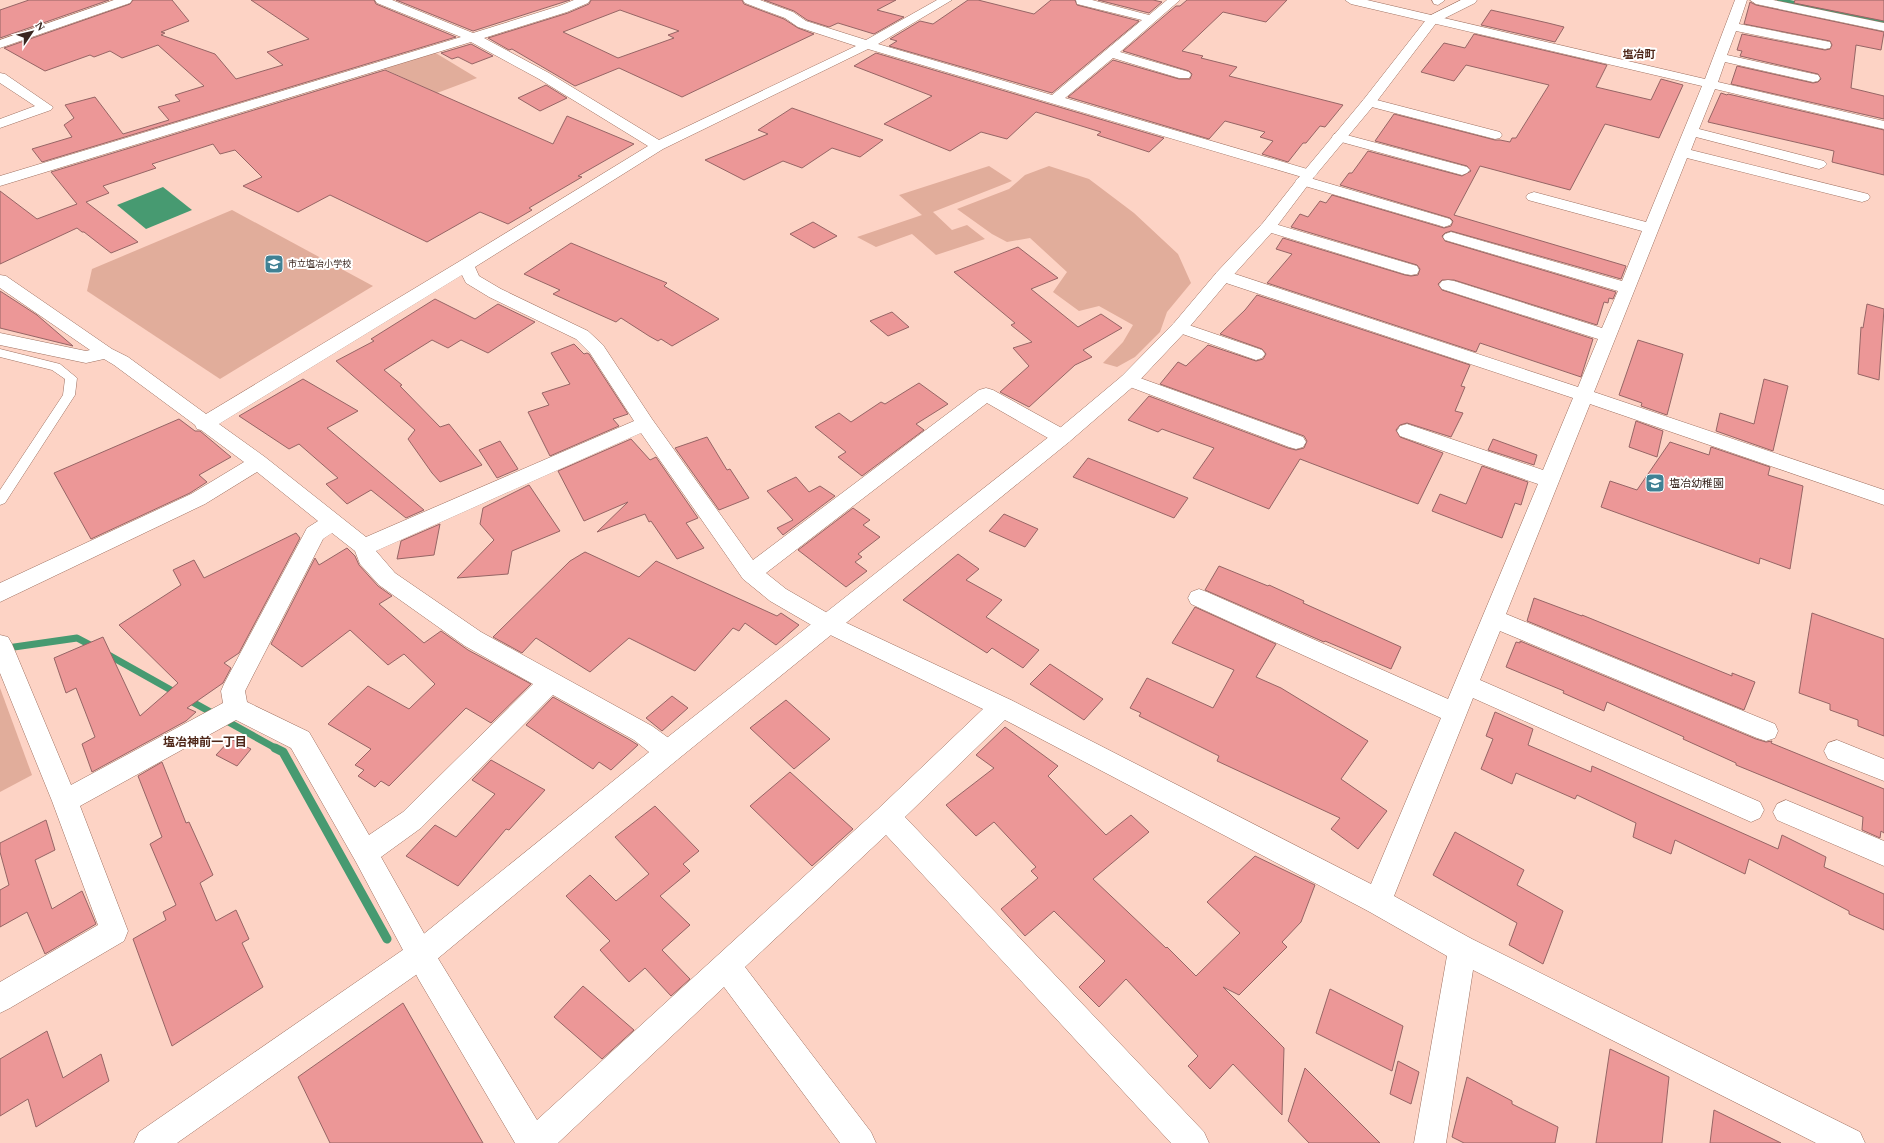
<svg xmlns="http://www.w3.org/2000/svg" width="1884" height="1143" font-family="'Times New Roman','Noto Sans JP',serif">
	<rect width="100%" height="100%" fill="#fdd3c5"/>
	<g fill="#e1ad9b">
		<path d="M434,52L477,78L437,93L382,68Z"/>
		<path d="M989,166L1012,181L933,212L952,230L967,225L985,239L936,255L912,234L876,247L857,237L922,215L899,195Z"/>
		<path d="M1049,166L1089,179L1134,213L1178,254L1191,283L1167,312L1160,332L1135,357L1117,367L1103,363L1123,342L1133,325L1099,306L1079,311L1053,292L1067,272L1030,238L1007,242L992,234L957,209L1009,189L1025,175Z"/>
		<path d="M232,210L373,286L220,379L87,291L92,269Z"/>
		<path d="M0,688L32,775L0,792Z"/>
	</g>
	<path fill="#479a71" d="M163,187L192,210L146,229L117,205Z"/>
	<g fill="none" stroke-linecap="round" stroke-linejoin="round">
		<path stroke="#479a71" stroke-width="4.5" d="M1779,0L1884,22"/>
		<g stroke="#479a71" stroke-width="7">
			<path d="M0,649L77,638L96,648"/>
			<path d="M105,653L178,694"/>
			<path d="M187,699L277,749"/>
		</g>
		<path stroke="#479a71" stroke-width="9" d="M275,748L283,752L387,939"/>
	</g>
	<g fill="#ec9797" stroke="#966565" fill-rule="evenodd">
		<path d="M29,0H109L0,38V10Z"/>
		<path d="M133,0H172L189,21L161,32L165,33L161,35L215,54L236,79L283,65L267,52L309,39L251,0H374L376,4L456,37L42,162L32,149L72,137L64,125L74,118L65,105L95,97L123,134L169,120L158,107L180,101L175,95L204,86L158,45L122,58L110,51L94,57L90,55L45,71L4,48L130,4Z"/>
		<path d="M396,0H570L473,31Z"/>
		<path d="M591,0H742L744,4L784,19L798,28L814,34L682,97L619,68L575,86L512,49L509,50L488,38L568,13L589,4ZM620,10L679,31L668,35L674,38L618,58L563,32Z"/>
		<path d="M764,0H896L877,10L904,17L874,34L838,23L829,27L807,20L794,11Z"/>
		<path d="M968,0H978L1034,14L1051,0H1075L1077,5L1139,21L1052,93L889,46L897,41L890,39L920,21L933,24Z"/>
		<path d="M1098,0H1153L1162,2L1149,13Z"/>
		<path d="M1187,0H1287L1266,22L1223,12L1182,51L1203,56L1201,58L1237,67L1229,76L1343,105L1325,127L1320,126L1306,143H1303L1288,162L1262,154L1273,141L1260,137L1265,132L1225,121L1209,139L1068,97L1113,60L1179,79H1190L1192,74L1189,71L1123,51L1176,6H1180Z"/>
		<path d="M1795,0H1884V21L1794,3Z"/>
		<path d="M1750,2L1756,5L1884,32L1881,50L1856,45L1851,88L1884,96V119L1731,84L1737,66L1813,83L1818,82L1821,79L1818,74L1740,56L1742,51L1737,50L1742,34L1825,50L1830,49L1832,45L1830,41L1744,24Z"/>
		<path d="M1491,10L1548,23L1564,27L1555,42L1481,25Z"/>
		<path d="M1474,34L1607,65L1596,87L1651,100L1661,79L1683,85L1659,138L1605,124L1570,190L1480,166L1454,215L1626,266L1621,279L1451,231L1445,233L1442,236L1445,241L1616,292L1613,299L1609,298L1608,303L1604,302L1597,325L1454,280H1442L1438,284L1442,290L1593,339L1581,377L1480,343L1476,352L1267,283L1292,254L1276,249L1283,238L1405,275L1411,276L1418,275L1420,269L1417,265L1291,227L1300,214L1308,217L1320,201L1326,203L1332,195L1444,228L1451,226L1453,221L1450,218L1340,185L1349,173H1352L1368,151L1462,176L1471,171L1467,166L1375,141L1394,114L1495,140H1500L1510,142L1512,138H1516L1549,85L1466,65L1454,81L1421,72L1444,43L1465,48Z"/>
		<path d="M471,44L493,56L472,64L458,57L452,59L441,53Z"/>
		<path d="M876,53L1164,138L1149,152L1097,135L1101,132L1036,112L1007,139L981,132L950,151L884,124L932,96L854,66Z"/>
		<path d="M385,70L553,144L567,116L634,144L578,176L582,177L529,208L532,210L508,224L480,212L427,242L330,195L298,212L243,186L262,177L235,150L220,154L213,144L152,164L156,168L103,186L109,193L86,202L138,242L111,253L84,232H82L77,228L0,264V191L37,219L77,204L51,172Z"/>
		<path d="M546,85L567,98L540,111L518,98Z"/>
		<path d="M1721,93L1727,95L1728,94L1884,130V175L1832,162L1834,151L1708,122Z"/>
		<path d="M792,108L883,140L860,157L832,148L802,168L783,161L744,180L705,160L768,134L758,130Z"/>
		<path d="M813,222L837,236L814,248L790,234Z"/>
		<path d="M571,243L667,283L664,286L719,319L672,346L661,339L658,341L649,336L621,318L616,322L553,294L560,290L524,274Z"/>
		<path d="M1018,247L1058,278L1031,289L1078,327L1101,314L1122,328L1083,350L1092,357L1075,365L1029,407L1000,392L1029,366L1013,348L1032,342L1011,325L1015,323L954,272Z"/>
		<path d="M0,291L37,315L73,346L0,328Z"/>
		<path d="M1257,295L1470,365L1461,386L1465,387L1455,411L1463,413L1451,437L1407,423L1400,425L1396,430L1400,437L1443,453L1418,504L1300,459L1269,509L1193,478L1214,448L1162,429L1158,432L1128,420L1149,396L1288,448L1296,450L1304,448L1307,441L1304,436L1160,384L1178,362L1186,366L1208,345L1256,361L1263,359L1266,354L1262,349L1220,334L1245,310Z"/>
		<path d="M435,299L475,319L498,304L535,322L488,353L461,340L448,348L432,340L384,370L402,385L400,386L440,427L449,424L482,465L440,482L432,473L408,439L415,430L336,361L374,341L371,339Z"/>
		<path d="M1867,304L1884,309L1879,380L1858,374L1861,327L1863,328Z"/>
		<path d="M892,312L909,327L888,336L870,321Z"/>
		<path d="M1638,340L1683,354L1667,415L1641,406L1642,403L1619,395Z"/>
		<path d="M574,344L584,354L587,353L589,354L628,414L613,419L619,426L550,456L528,412L549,405L542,393L570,384L551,353Z"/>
		<path d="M303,379L358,411L327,428L424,510L406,518L371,490L347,504L326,484L338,478L299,444L289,449L239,416Z"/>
		<path d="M1764,379L1788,386L1773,451L1716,431L1720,413L1754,424Z"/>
		<path d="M919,383L948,404L916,424L924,430L862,476L838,457L846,452L815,427L839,413L851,422L881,402L885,404Z"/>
		<path d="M179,419L195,431H200L231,457L199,475L207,482L190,493L91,539L54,473Z"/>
		<path d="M1636,421L1663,431L1657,457L1629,447Z"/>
		<path d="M707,437L727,470L730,469L749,498L719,510L675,448Z"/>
		<path d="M631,439L650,460L656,457L698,518L686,523L704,548L677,559L651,521L649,522L645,514L597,532L628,502L584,521L558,471Z"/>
		<path d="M1493,439L1537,455L1534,465L1488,450Z"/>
		<path d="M500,441L518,469L497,478L479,450Z"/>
		<path d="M1670,442L1709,455L1711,447L1770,467L1768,475L1803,486L1790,569L1760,558L1759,564L1601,507L1610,481L1637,490Z"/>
		<path d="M1088,458L1188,498L1174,518L1073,477Z"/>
		<path d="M1482,466L1528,482L1521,505L1515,503L1502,538L1432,511L1440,494L1466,504Z"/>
		<path d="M796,477L809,492L820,486L835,496L783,535L777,528L793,520L767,491Z"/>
		<path d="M529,485L560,531L512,551L508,574L457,578L494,540L480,524L483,508Z"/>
		<path d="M853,508L870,520L863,525L880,537L858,554L862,557L855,562L867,571L846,587L798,550Z"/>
		<path d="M1004,514L1038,529L1025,547L989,531Z"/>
		<path d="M440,524L434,555L397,559L401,541Z"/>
		<path d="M296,533L300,538L239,653L224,663L231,668L223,683L187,708L196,712L186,721L92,772L82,744L95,737L76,688L66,693L54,658L103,637L140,716L178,683L119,625L181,585L173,570L194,560L204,578Z"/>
		<path d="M347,548L355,556L359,565L378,586L392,596L379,604L424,643L441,631L468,650L531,684L491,723L466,708L389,786L381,781L375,787L358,776L364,770L355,765L371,749L328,724L368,686L409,709L435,684L404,654L388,665L350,630L302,667L271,644L315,558L319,565Z"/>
		<path d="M585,552L639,577L656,561L777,616L781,613L799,625L776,645L745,623L739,631L733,628L695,671L629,638L590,672L536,638L522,653L493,637L570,561Z"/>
		<path d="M958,554L979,569L966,580L1002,600L986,617L1039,650L1023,668L992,648L987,653L903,600Z"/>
		<path d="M1219,566L1268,586L1269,585L1304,601L1303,603L1401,647L1391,669L1325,641L1324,642L1205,590Z"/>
		<path d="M1534,598L1582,616V615L1732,676V673L1755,682L1744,710L1527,621Z"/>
		<path d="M1195,607L1276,644L1256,677L1281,688L1368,741L1341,779L1387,811L1358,849L1331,829L1340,818L1217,761L1219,756L1139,716L1141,713L1130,708L1147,678L1213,708L1234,670L1172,643Z"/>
		<path d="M1812,613L1884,639V736L1858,726V720L1830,710V704L1799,693Z"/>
		<path d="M1520,641L1756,739L1766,742L1772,741L1771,743L1884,789V833L1881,831L1880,838L1862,830L1863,817L1736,765V763L1683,739L1684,737L1607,702L1604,711L1563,693L1564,691L1506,667L1516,642L1520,643Z"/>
		<path d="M1050,664L1103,699L1084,720L1030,684Z"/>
		<path d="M672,696L688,708L662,731L646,718Z"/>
		<path d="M553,697L630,740L638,745L611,770L599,762L593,769L526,725Z"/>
		<path d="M786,700L830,739L794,769L750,728Z"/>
		<path d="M1495,712L1533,729L1528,745L1591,772L1592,766L1778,849L1782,835L1826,857L1824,867L1884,894V930L1849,914V911L1749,859L1745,874L1675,840L1671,854L1633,837L1636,823L1577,795L1575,799L1516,773L1512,784L1481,769L1493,739L1486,736Z"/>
		<path d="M1005,727L1058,766L1048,776L1106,835L1131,815L1149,832L1093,879L1166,948L1167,947L1196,976L1240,933L1207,902L1255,856L1315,885L1301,922L1282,942L1287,947L1239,995L1223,987L1284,1048L1282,1115L1233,1064L1210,1089L1188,1066L1198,1056L1126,979L1099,1007L1079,987L1105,961L1054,911L1025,936L1001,909L1038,878L1031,871L1036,867L994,822L976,836L946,805L994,768L976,755Z"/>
		<path d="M231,739L251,749L237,766L216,755Z"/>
		<path d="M491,760L545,790L509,830L506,829L458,886L406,856L435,825L456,837L495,794L472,780Z"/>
		<path d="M162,762L186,823L189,822L213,875L200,883L216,921L236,910L249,939L242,943L263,987L172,1046L133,939L166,920L163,912L176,905L150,844L162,837L138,776Z"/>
		<path d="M790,772L853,829L812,866L750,806Z"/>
		<path d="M655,806L699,851L683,864L690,871L660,896L690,925L662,950L690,979L671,996L645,968L629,982L600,950L610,941L566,896L590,875L616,901L649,874L615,837Z"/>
		<path d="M46,820L55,850L35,860L52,909L82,891L96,924L45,954L27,912L0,927V890L9,885L0,852V843Z"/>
		<path d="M1455,832L1524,870L1517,885L1563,911L1543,964L1509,945L1517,923L1433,875Z"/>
		<path d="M583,986L634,1030L602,1059L554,1017Z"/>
		<path d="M1330,989L1403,1026L1392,1071L1316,1033Z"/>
		<path d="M403,1003L483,1143H330L298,1077Z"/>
		<path d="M47,1031L63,1078L101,1054L109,1081L36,1127L28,1099L0,1116V1059Z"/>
		<path d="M1610,1049L1669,1077L1662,1143H1596Z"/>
		<path d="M1398,1061L1419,1072L1411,1104L1390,1094Z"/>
		<path d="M1305,1068L1380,1143H1309L1288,1121Z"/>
		<path d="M1467,1077L1512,1101V1104L1558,1127L1555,1143H1464L1452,1137Z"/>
		<path d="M1714,1110L1781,1143H1710Z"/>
	</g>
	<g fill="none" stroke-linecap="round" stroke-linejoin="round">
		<g stroke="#9e7060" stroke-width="1">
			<path id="service" d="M0,349L60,364L77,378L75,395L5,503L0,505V490L63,395L65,379L52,370L0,357Z"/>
		</g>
		<g stroke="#9e7060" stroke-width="1">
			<g id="minor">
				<path d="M114,0H132L130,3L0,48V40Z"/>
				<path d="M375,0H392L473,33L559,6L574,0H590L588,3L567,12L484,38L549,73L659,140L856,46L798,27L785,18L745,3L743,0H760L793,12L806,21L866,40L937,0H952L878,44L1052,95L1142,20L1077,4L1076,0H1092L1149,15L1167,0H1180L1120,52L1189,72L1191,75L1189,78H1179L1113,58L1065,98L1314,171L1317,174L1314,177L1310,178L1450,219L1452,222L1450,225L1444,227L1438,225L1298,184L1295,181L1298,178L1302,177L868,49L663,149L475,267L479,276L501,289L588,331L603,345L652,419L753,560L979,390L986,388L993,390L1069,432L1072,437L1069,442L1062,444L1055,442L987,403L766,573L786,589L836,618L1011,700L1371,884L1441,718L1191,604L1188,598L1191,592L1199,589L1207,592L1448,699L1538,484L1400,436L1397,431L1400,426L1407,424L1543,470L1573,398L1217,280L1215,276L1217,272L1223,271L1229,272L1578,387L1598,339L1442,289L1439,285L1442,281L1448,280L1454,281L1602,328L1618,291L1445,240L1443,237L1445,234L1451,232L1622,281L1642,231L1528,200L1526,197L1528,194L1534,192L1646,222L1702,86L1351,4L1345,0H1367L1705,79L1735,0H1747L1739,24L1830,42L1831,45L1830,48L1825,49L1736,31L1727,55L1818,75L1820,78L1818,81L1813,82L1725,62L1718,82L1884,121V129L1715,89L1699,129L1824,161L1827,164L1824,167L1819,169L1696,137L1691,150L1868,194L1870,197L1868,200L1862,202L1687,158L1594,392L1884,490V505L1590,404L1506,614L1775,724L1778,731L1775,738L1766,741L1757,738L1500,631L1480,680L1760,802L1764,810L1760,818L1751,822L1742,818L1473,698L1394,896L1472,939L1860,1132L1865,1143H1816L1473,970L1446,1143H1414L1447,956L1368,911L1005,720L905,817L1204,1132L1209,1143H1171L886,835L745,967L871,1132L876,1143H840L724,987L558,1143H515L419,980L356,862L291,748L236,720L80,806L128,931L124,941L10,1008L0,1013V982L98,925L52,801L0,673V635L8,637L12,644L71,785L223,703L221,691L224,684L307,528L318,521L257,472L205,504L0,602V583L191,494L244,462L201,430L197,429L195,425L114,365L104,359L86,363L0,345V333L86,351L90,350L0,288V275L6,276L112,349L128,357L206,414L460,261L648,146L539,79L471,42L0,186V176L461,37L377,3ZM462,275L466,283L489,297L576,339L590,353L634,421L366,537L265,457L219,424ZM641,433L743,579L770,601L820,630L983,709L878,809L537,1120L439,960L381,857L421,828L553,695L634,740L659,760L668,763L677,760L681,752L677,744L652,726L481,632L395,573L376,551ZM332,533L355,551L360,564L379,585L465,646L533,684L403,812L369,835L309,732L247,702L245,691L323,539Z"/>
				<path d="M1432,0H1444V1L1438,5L1434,4Z"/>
				<path d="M1750,0H1773L1884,23V31L1756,4Z"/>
				<path d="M0,73L5,74L53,107L51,110L0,128V119L35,106L0,83Z"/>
				<path d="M1369,98L1500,132L1502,135L1500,138L1495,139L1364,105L1362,102L1364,99Z"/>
				<path d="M1339,133L1467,167L1470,170L1467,173L1462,175L1334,140L1332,137L1334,134Z"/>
				<path d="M1268,222L1417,266L1419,270L1417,274L1411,275L1405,274L1262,230L1260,227L1262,224Z"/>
				<path d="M1180,322L1262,350L1265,354L1262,358L1256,360L1174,331L1171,327L1174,323Z"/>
				<path d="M1129,374L1303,437L1306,442L1303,447L1296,449L1289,447L1122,384L1120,380L1122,376Z"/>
				<path d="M1837,740L1884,759V781L1828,759L1824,751L1828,743Z"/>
				<path d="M1786,800L1884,841V866L1777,820L1773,812L1777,804Z"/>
			</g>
		</g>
		<g stroke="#9e7060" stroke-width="1">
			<path id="tertiary" d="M1461,0H1477L1475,3L1437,22L1374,105L1314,177L1274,230L1229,280L1186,331L1136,384L1069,442L677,760L430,965L177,1143H134L139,1132L410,945L659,744L1055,432L1122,376L1174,323L1217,272L1262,224L1304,171L1364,99L1429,16Z"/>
		</g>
		<use href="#service" fill="#fff" fill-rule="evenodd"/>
		<use href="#minor" fill="#fff" fill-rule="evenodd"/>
		<use href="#tertiary" fill="#fff" fill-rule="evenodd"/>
	</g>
	<defs>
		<g id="school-square" transform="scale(1)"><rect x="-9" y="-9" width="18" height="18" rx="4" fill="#408194" stroke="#fff"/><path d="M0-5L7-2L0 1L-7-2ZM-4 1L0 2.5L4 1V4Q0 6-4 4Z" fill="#fff"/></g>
	</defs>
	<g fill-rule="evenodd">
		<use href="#school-square" x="274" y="264"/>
		<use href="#school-square" x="1655" y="483"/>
	</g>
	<g text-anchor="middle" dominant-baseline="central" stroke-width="4" stroke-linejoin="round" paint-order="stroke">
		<g font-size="9" fill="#3a261f" stroke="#fff" text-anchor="start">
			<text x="288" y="264">市立塩冶小学校</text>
		</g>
		<g font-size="11" font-weight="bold" fill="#4f2719" stroke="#fff">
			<text x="1639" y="54">塩冶町</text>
		</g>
		<g font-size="11" fill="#3a261f" stroke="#fff" text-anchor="start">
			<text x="1669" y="483">塩冶幼稚園</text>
		</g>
		<g font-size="12" font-weight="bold" fill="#4f2719" stroke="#fff">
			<text x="205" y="742">塩冶神前一丁目</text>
		</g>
	</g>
	<g transform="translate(32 32) rotate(55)" stroke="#ffffff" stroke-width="3" paint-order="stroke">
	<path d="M0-3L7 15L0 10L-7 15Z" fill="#3a261f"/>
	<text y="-6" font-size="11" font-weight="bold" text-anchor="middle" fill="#3a261f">N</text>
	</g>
</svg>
